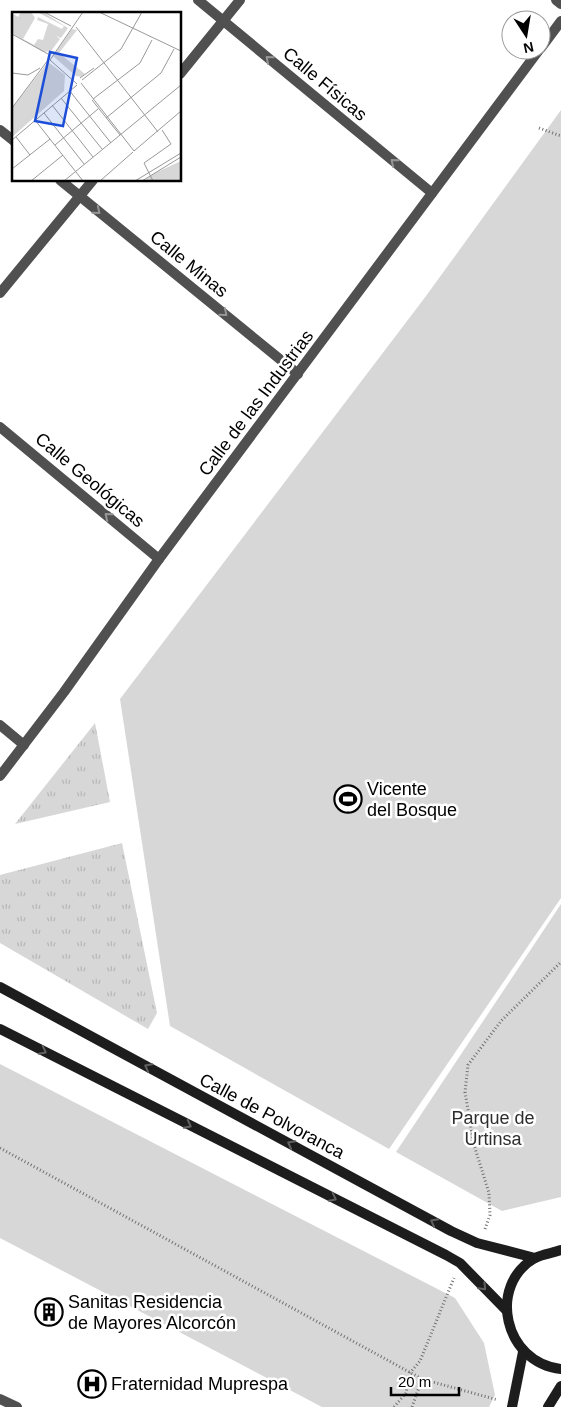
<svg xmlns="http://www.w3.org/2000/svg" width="561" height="1407" font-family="Helvetica,sans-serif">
	<defs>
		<pattern id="grass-tufts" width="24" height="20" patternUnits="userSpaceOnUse" patternTransform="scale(1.25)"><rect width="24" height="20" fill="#d7d7d7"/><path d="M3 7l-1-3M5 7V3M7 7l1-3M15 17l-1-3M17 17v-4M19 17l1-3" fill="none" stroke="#b7b7b7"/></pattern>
	</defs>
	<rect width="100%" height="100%" fill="#fff"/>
	<g fill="url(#grass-tufts)">
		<path d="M95,723L110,802L15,824Z"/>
		<path d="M122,843L157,1013L148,1029L0,943V875Z"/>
	</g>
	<g fill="#d7d7d7">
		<path d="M561,110V898L389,1149L170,1026L120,699L426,296Z"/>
		<path d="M561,904V1197L502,1211L396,1152Z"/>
		<path d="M0,1064L455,1298L484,1343L495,1395L489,1407H322L0,1238Z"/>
	</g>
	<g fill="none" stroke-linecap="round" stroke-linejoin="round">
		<g stroke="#727272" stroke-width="3" stroke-dasharray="1 2.5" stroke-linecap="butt">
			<path d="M539,128L561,136"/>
			<path d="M0,1148L422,1379L498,1400"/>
			<path d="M485,1229L490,1215L489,1193L474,1145L465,1092L468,1065L501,1021L561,962"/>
			<path d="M394,1407L406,1393L410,1373L420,1361L454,1278"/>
			<path d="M412,1407L422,1379"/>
		</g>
		<g stroke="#505050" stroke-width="10">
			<path d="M180,74L240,0"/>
			<path d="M0,293L93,180"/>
			<path d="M0,1399L17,1407"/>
		</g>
		<g stroke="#505050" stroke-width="10">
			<path d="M198,0L432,193"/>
			<path d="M556,0L561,4"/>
			<path d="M541,48L561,21"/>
			<path d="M0,130L14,141"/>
			<path d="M60,180L298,374"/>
			<path d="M0,427L159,559"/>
			<path d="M0,725L24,745"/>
			<path d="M0,776L64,692L159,559L539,50"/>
		</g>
		<g stroke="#1d1d1d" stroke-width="10">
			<path d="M0,987L451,1231L477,1243L535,1258"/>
			<path d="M0,1029L446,1255L460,1263L506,1310"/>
			<path d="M561,1250C553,1253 543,1254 535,1258C487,1285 504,1363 561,1369"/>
			<path d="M512,1407L523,1352"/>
			<path d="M548,1407L561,1386"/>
		</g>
	</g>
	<defs><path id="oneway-chevron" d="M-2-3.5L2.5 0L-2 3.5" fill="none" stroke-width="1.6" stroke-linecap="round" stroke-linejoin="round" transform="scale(1.25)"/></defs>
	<g stroke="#969696">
		<use href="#oneway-chevron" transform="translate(269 59) rotate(-140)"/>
		<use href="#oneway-chevron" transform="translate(394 162) rotate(-140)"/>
		<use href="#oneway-chevron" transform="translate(97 211) rotate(39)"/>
		<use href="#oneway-chevron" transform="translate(224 313) rotate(39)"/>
		<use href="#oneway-chevron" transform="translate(108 516) rotate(-141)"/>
	</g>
	<g stroke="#616161">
		<use href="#oneway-chevron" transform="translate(43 1051) rotate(27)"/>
		<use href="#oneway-chevron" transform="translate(148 1067) rotate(-152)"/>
		<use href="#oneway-chevron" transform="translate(188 1125) rotate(27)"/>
		<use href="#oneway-chevron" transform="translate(291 1144) rotate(-152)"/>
		<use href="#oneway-chevron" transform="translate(333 1198) rotate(27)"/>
		<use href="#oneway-chevron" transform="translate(434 1222) rotate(-152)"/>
		<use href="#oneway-chevron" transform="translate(483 1287) rotate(46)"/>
	</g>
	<defs>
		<g id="stadium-ring" transform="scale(1.4375)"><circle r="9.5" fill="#fff" stroke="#000" stroke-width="1.5"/><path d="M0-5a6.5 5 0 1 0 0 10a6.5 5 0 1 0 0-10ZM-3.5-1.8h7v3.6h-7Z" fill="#000"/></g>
		<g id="building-ring" transform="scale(1.4375)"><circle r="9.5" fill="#fff" stroke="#000" stroke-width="1.5"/><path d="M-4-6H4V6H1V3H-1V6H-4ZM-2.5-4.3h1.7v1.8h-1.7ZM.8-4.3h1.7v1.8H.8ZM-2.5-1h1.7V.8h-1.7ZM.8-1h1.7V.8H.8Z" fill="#000"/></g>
		<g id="hospital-ring" transform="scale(1.4375)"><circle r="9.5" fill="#fff" stroke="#000" stroke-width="1.5"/><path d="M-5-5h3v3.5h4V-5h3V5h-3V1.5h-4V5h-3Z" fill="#000"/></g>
	</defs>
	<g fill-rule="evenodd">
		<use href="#stadium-ring" x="348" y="799"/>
		<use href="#building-ring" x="49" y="1312"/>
		<use href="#hospital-ring" x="92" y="1384"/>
	</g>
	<g text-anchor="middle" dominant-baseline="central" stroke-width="5" stroke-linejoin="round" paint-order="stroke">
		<g font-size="18" fill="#000" stroke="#fff">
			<text transform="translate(325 84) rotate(40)">Calle Físicas</text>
			<text transform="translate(189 264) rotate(39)">Calle Minas</text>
			<text transform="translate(256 403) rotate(-53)">Calle de las Industrias</text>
			<text transform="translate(90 480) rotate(40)">Calle Geológicas</text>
			<text transform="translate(272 1116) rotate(28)">Calle de Polvoranca</text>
		</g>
		<g font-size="18" fill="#000" stroke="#fff" text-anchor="start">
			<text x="367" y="789">Vicente<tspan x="367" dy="21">del Bosque</tspan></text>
			<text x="68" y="1302">Sanitas Residencia<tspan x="68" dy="21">de Mayores Alcorcón</tspan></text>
			<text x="111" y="1384">Fraternidad Muprespa</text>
		</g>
		<g font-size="18" fill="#2e2e2e" stroke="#fff">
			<text x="493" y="1118">Parque de<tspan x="493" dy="21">Urtinsa</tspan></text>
		</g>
	</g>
	<g transform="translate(12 12)">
		<rect width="169" height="169" fill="#fff"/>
		<path d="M169,149V169H132L141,162Z" fill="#d7d7d7"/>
		<path d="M9,0H19L23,6L11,27L22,33L26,27L31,28L36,12L25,8L26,5L50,17L52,14L25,0H31L56,16L49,26L44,24L48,27L39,39L31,40L0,21V1L6,5ZM60,17L65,18L47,41L73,62L69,65L64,64L41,44ZM36,50L53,63L52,79L0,125V96Z" fill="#d7d7d7"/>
		<path fill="none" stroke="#999" stroke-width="1" d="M32,0L59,14M87,0L169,39M64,15L146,120M0,22L36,42M38,48L71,0M38,48L65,72M0,61L16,63L28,56M68,66L82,56M70,68L109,37L130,0M69,71L122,139L169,99M57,78L99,131M49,86L90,137M81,87L128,51L140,28M80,88L108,123M40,93L81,145M0,96L36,48M32,101L72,152M94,106L149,61L162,37M23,108L71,169M4,125L18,143M0,128L65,73M43,133L86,97M0,157L38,127M19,169L51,143M52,169L169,73M88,169L121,140M123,169L169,141M130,169L169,145M141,169L132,151L159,132L150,118"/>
		<path fill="#1d4ed8" fill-opacity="0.15" stroke="#1d4ed8" stroke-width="2.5" d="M38,40L65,46L51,114L23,109Z"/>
		<rect width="169" height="169" fill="none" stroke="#000" stroke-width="2.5"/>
	</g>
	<g transform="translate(526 35) rotate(168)"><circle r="24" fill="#ffffff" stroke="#999999"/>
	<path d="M0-4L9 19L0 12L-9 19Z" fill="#000000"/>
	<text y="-8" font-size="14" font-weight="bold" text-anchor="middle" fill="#000000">N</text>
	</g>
	<path d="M391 1387v8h68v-8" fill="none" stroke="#000000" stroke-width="2.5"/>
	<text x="398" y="1387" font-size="15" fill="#000000" stroke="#ffffff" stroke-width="4" paint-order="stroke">20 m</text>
</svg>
